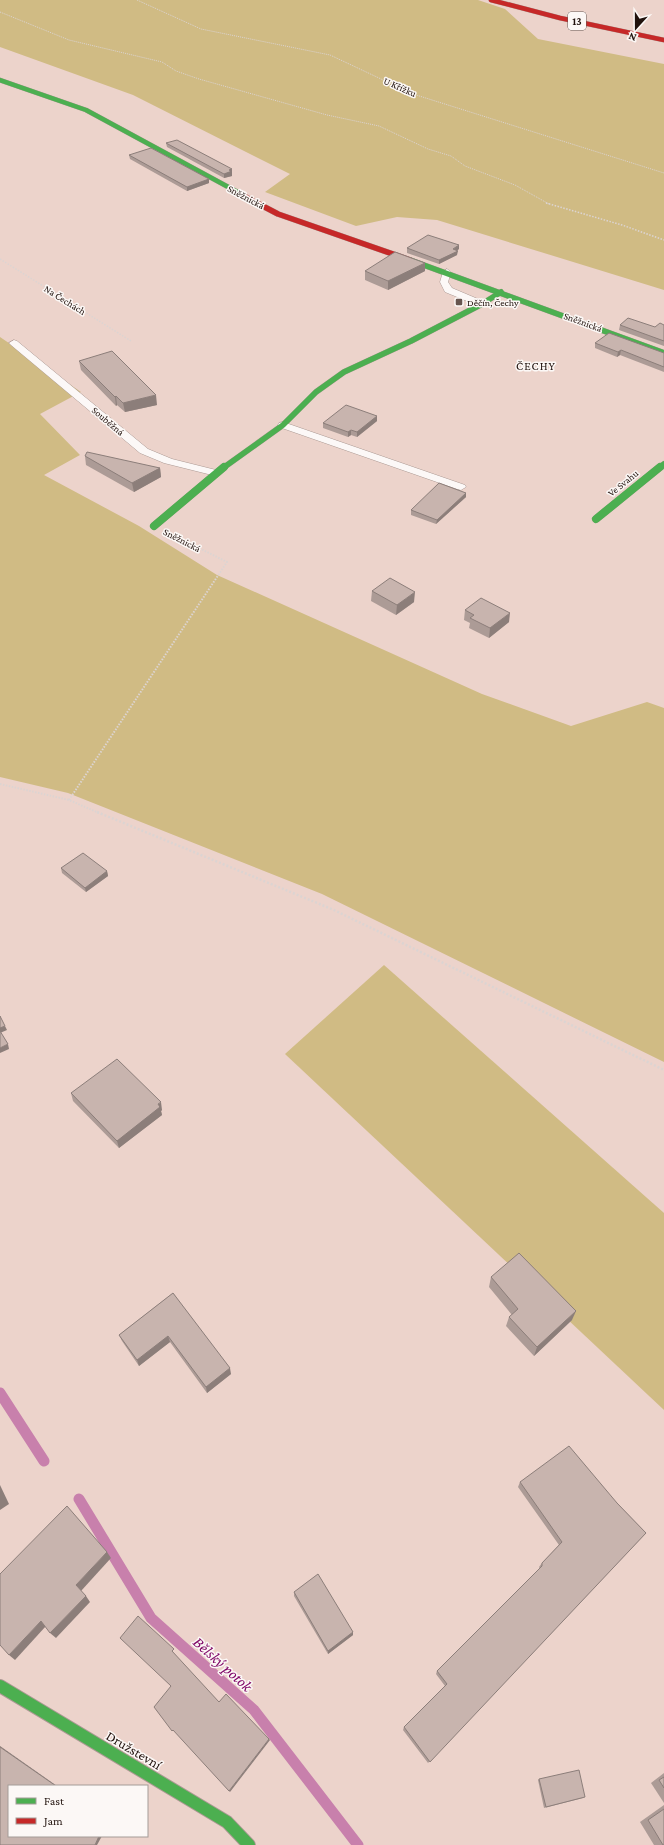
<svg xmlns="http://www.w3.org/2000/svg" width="664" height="1845" font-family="'Crimson Pro',serif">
	<rect width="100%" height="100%" fill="#ecd3cb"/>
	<g fill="#d0bb84">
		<path d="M0,0H478L505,9L538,39L664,64V290L437,220L397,217L356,226L265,192L290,174L133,95L0,47Z"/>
		<path d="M0,337L81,392L40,414L80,455L44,475L139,526L217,575L482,694L571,726L647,702L664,708V1062L322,894L68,793L0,777Z"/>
		<path d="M384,965L664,1213V1410L285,1054Z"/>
	</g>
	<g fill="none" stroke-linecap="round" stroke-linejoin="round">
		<g stroke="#c880ac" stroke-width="11">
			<path d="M0,1393L44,1461"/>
			<path d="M79,1499L151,1618L254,1710L358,1845"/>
		</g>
		<g stroke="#ab9993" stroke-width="1">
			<g id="lane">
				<path d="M447,269L451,272L448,282L452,288L485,302L487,304L485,306H479L445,292L440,282L443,272Z"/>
				<path d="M14,340L17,341L148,449L172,459L220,471L221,473L216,476L164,463L140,453L11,345L9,343Z"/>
				<path d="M283,422L465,485L466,487L461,490L457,489L279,427L278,425L279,423Z"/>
			</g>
		</g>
		<g stroke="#ab9993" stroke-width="5">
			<path id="fast-far3" d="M0,80L86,110L243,195"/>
		</g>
		<g stroke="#ab9993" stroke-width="6">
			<g id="fast-far2">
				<path d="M410,260L664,353"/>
				<path d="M223,468L283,425L316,392L344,372L411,341L482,304L501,292"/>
				<path d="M659,468L664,464"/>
			</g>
		</g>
		<g stroke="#ab9993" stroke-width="8">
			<g id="fast-far1">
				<path d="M596,519L660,467"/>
				<path d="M154,526L224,467"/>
			</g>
		</g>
		<g stroke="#ab9993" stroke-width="14">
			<path id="fast" d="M0,1686L227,1822L249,1845"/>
		</g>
		<g stroke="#ab9993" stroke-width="5">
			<g id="jam-far1">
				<path d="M491,0L560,18L664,40"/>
				<path d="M243,195L259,204"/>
			</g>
		</g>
		<g stroke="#ab9993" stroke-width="6">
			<path id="jam" d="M257,203L278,214L410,260"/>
		</g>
		<g stroke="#dcd4d2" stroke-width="1" stroke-dasharray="1 1" stroke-linecap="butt">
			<path d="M137,0L201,29L330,55L413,94L664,173"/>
			<path d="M0,12L69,40L162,62L176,71L199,79L327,115L379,126L428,149L451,156L465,166L515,185L549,204"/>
		</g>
		<g stroke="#dcd4d2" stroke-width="1.5" stroke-dasharray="1.5 1.5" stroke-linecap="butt">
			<path d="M546,203L622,225L664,240"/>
			<path d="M0,259L131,341"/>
		</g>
		<g stroke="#dcd4d2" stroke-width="2" stroke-dasharray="1.5 1.5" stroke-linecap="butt">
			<path d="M0,784L69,800L99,813"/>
			<path d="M69,800L227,562L173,535"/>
		</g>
		<path stroke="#dcd4d2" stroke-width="2.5" stroke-dasharray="2 2" stroke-linecap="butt" d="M97,812L334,910L664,1070"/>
		<use href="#lane" fill="#fcf8f7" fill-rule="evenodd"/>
		<use href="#fast-far3" stroke="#4caf50" stroke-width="4.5"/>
		<use href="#fast-far2" stroke="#4caf50" stroke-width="5.5"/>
		<use href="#fast-far1" stroke="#4caf50" stroke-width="8"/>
		<use href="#fast" stroke="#4caf50" stroke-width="12"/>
		<use href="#jam-far1" stroke="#c62828" stroke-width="4.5"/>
		<use href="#jam" stroke="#c62828" stroke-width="5.5"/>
	</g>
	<g fill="#ac9b96">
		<path d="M166,143L232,173V176L224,178L167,147Z"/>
		<path d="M129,155L209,179V183L187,191L130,159Z"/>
		<path d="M459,245V249L457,250V255L439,264L407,253V248Z"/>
		<path d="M425,263V271L388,290L365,280V271Z"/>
		<path d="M620,325L655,327L664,325V346L619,330Z"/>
		<path d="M595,343L664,353V372L620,355L617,357L595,348Z"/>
		<path d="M79,361L157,405L125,412L117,405L116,406L81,370Z"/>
		<path d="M377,416V421L357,437L351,435L348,437L323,428V423Z"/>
		<path d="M85,456L160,468L161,477L134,492L86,465Z"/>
		<path d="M466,493V497L436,524L411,515V510Z"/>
		<path d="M372,591L414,602L396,615L371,601Z"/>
		<path d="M465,610L509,622L489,638L469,628L470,623L464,620Z"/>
		<path d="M61,868L107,871L108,876L86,892L62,873Z"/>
		<path d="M71,1093L162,1110L161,1111L162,1115L119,1148L73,1101Z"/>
		<path d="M491,1277L572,1320L534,1356L506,1326L509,1317L512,1315L489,1287Z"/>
		<path d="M173,1293L231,1374L207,1393L170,1342L139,1366L122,1341L119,1335Z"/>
		<path d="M520,1482L617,1503L646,1533L428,1763L403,1730L404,1727L445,1686L436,1674L437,1671L540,1569L539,1567L542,1563L559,1545L518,1487Z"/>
		<path d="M294,1592L353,1635L328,1654L294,1596Z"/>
		<path d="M664,1773V1803L651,1783Z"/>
		<path d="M539,1779L583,1798L544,1808L538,1780Z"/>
		<path d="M664,1805V1845H654L640,1822Z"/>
	</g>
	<g fill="#8c7e7a">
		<path d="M232,169V176L224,178V174L229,170Z"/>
		<path d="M209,179V183L187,191V187Z"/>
		<path d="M459,245V249L455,252L458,251L457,255L439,264V260Z"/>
		<path d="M425,263V271L388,290V281Z"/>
		<path d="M621,350L620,355L617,357L618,352Z"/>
		<path d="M156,395L157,405L125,412L123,403Z"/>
		<path d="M116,396L117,405L116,406L115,397Z"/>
		<path d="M377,416V421L357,437V432Z"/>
		<path d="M351,430V435L348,437V432Z"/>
		<path d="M160,468L161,477L134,492L132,483Z"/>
		<path d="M466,493V497L436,524L437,520Z"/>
		<path d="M415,592L414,602L396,615L397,605Z"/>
		<path d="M510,613L509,622L489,638L490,628Z"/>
		<path d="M107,871L108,876L86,892L85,888Z"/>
		<path d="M5,1026L7,1030L0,1033V1028Z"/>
		<path d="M8,1044L9,1049L0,1053V1048Z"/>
		<path d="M161,1102L162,1110L161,1111L162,1115L119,1148L117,1141Z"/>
		<path d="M576,1311L572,1320L534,1356L537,1347Z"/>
		<path d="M168,1336L170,1342L139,1366L137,1360Z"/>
		<path d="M230,1368L231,1374L207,1393L206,1387Z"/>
		<path d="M0,1485L9,1504L0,1510Z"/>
		<path d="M107,1552L111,1558L81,1591L76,1585Z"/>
		<path d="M86,1596L90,1602L56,1638L50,1633Z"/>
		<path d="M41,1621L46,1626L15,1660L9,1655Z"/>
		<path d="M353,1632V1635L328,1654V1651Z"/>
		<path d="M269,1739L270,1740L230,1792L229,1791Z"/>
		<path d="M0,1746L57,1786H56L0,1747Z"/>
		<path d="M99,1836H102L97,1845H95Z"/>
	</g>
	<g fill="#c8b4ae" stroke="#8c7e7a">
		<path d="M177,140L232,169L229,170L232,171L224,174L166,143Z"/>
		<path d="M151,148L209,179L187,187L129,155Z"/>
		<path d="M428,235L459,245L453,249L458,251L439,260L407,248Z"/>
		<path d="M395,252L425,263L388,281L365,271Z"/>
		<path d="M628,318L655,327L660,323L664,325V341L620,325Z"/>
		<path d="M609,333L664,353V367L621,350L618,352L595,343Z"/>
		<path d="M112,351L156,395L123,403L116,396L115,397L79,361Z"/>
		<path d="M346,405L377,416L357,432L351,430L348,432L323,423Z"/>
		<path d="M87,452L160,468L132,483L85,456Z"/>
		<path d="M439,483L466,493L437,520L411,510Z"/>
		<path d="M390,578L415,592L397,605L372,591Z"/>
		<path d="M481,598L510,613L490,628L470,618L474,615L465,610Z"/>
		<path d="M83,853L107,871L85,888L61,868Z"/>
		<path d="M0,1016L5,1026L0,1028Z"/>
		<path d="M0,1031L8,1044L0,1048Z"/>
		<path d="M117,1059L161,1102L158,1104L160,1107L117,1141L71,1093Z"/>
		<path d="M519,1253L576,1311L537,1347L509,1317L518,1309L491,1277Z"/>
		<path d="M173,1293L230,1368L206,1387L168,1336L137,1360L119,1335Z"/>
		<path d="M569,1446L617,1503L646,1533L430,1762L404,1727L447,1684L437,1671L542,1566V1563L562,1542L520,1482Z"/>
		<path d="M67,1506L107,1552L76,1585L86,1596L50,1633L41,1621L9,1655L0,1645V1574Z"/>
		<path d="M318,1574L353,1632L328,1651L294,1592Z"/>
		<path d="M138,1616L174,1649L172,1651L219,1702L226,1694L269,1739L229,1791L173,1730L172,1731L154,1707L171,1686L120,1638Z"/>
		<path d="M0,1747L56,1786H9V1836H99L95,1845H0Z"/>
		<path d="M579,1770L585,1797L546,1807L539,1779Z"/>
		<path d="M664,1777V1788L659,1780Z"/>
		<path d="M664,1809V1845H663L648,1820Z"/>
	</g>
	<rect fill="#67554f" stroke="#fcf8f6" stroke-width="1.5" x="455" y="298" width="8" height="8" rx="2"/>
	<g text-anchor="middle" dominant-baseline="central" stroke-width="3" stroke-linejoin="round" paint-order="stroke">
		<g font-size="10" fill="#20110c" stroke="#fcf8f6">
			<text transform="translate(400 87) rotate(24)">U Křížku</text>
			<text transform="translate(246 197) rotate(28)">Sněžnická</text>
			<text transform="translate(65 300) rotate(32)">Na Čechách</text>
			<text transform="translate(583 322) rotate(20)">Sněžnická</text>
			<text transform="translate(108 421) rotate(40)">Souběžná</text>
			<text transform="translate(623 483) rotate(-39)">Ve Svahu</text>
			<text transform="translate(182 540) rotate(27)">Sněžnická</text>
		</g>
		<g font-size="10" fill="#20110c" stroke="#fcf8f6" text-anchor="start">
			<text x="467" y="302">Děčín, Čechy</text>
		</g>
		<rect fill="#fcf8f6" stroke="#625652" stroke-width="1" x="568" y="12" width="18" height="18" rx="3"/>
		<g font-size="11" font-weight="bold" fill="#20110c">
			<text x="577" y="21">13</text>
		</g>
		<g font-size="12" letter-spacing="1" fill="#20110c" stroke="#fcf8f6">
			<text x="536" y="366">ČECHY</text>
		</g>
		<g font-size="14" fill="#20110c" stroke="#fcf8f6">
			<text transform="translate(134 1750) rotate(31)">Družstevní</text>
		</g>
		<g font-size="16" font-style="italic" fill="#800968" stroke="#fcf8f6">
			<text transform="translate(223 1664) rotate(42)">Bělský potok</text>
		</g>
	</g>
	<rect x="8" y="1785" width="140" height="52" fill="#fcf8f6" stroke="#a49c98"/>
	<rect x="16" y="1798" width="20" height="6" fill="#4caf50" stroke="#a49c98"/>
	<text x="44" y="1805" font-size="12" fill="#20110c">Fast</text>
	<rect x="16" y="1818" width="20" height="6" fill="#c62828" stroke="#a49c98"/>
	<text x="44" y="1825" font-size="12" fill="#20110c">Jam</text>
	<g transform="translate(636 28) rotate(201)" stroke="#fcf8f6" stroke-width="3" paint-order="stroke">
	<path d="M0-3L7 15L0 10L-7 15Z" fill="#20110c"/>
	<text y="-6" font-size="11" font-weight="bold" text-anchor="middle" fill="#20110c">N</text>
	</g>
</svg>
